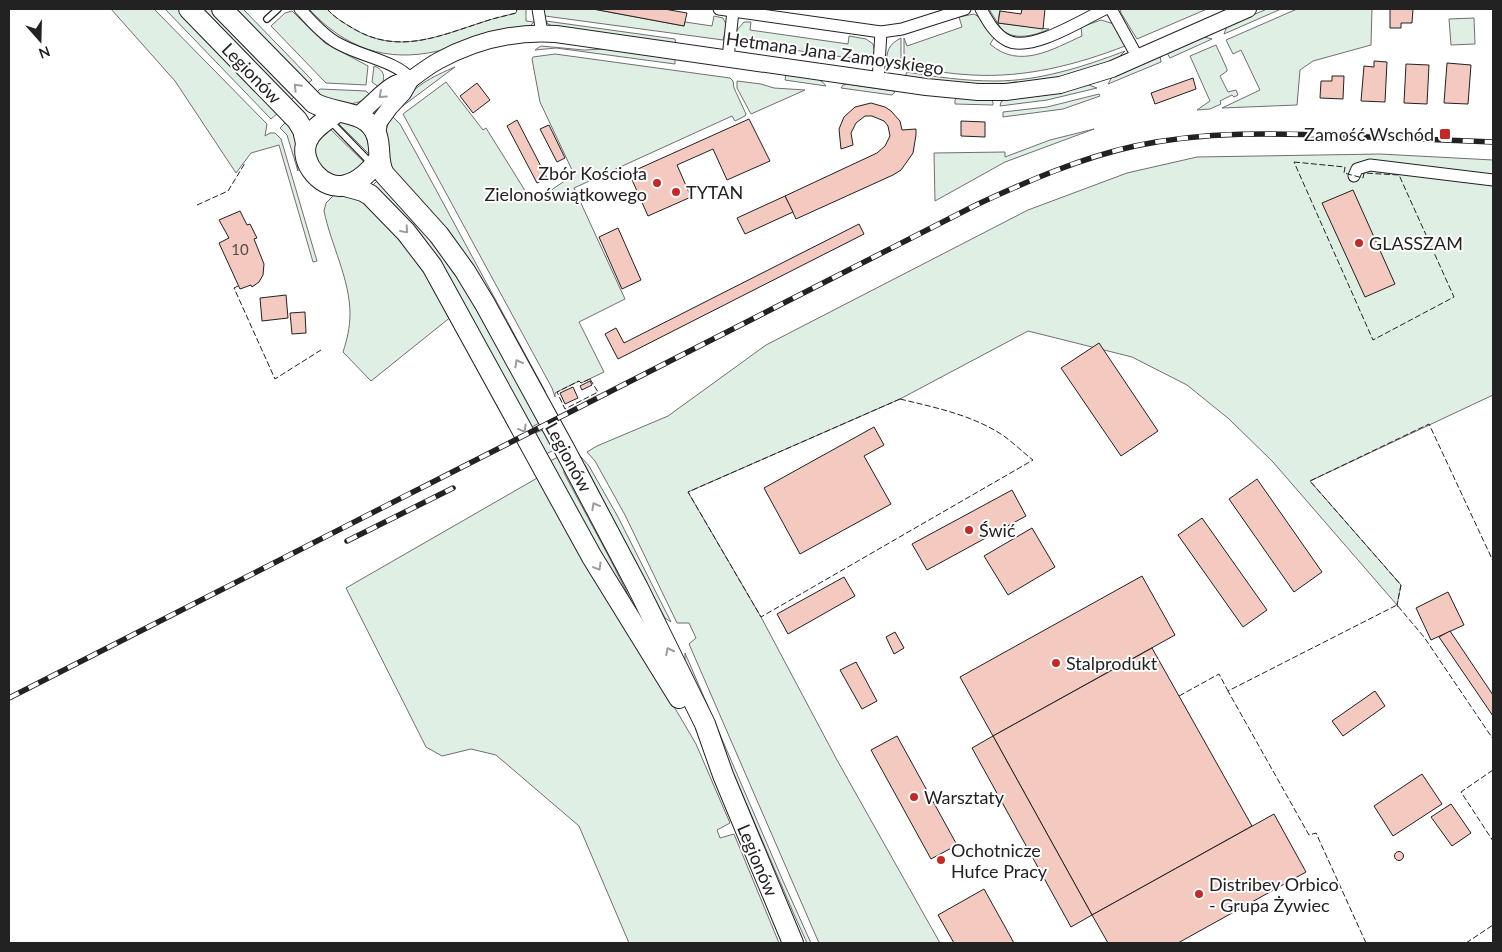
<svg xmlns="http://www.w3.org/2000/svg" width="1502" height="952" font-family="Lato,sans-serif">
	<rect width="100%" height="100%" fill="#fff"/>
	<g fill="#e0efe3" stroke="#6f6f6f">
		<path d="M111,9H154L267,124L265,136L270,133H275L281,139L317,261L313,262L279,145L251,153L236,173L175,81Z"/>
		<path d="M165,9H178L279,112L271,119Z"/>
		<path d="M199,9H211L295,96L289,102Z"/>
		<path d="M232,9H243L312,80L306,85Z"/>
		<path d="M309,9H327C335,18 344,23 354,29C398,55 439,36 483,22C494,18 505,16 516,13L517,9H526V21L534,22L529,27L438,51C386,63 345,48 309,9Z"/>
		<path d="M543,9H593L684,26L685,22L712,26L714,16L723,18L727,26L723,40L545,16Z"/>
		<path d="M989,9H1000L998,23L1049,29C1034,36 1011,42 1000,27C996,21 993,15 989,9Z"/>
		<path d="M1120,9H1207L1137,39L1121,13Z"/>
		<path d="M1267,9H1281L1224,34L1227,26Z"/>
		<path d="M1297,9H1372L1371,45L1313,61L1300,70L1297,105L1222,108L1260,90L1241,50L1233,54L1226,40Z"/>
		<path d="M292,11L325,43L368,66L366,85L326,83L271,26L285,13Z"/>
		<path d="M974,14L979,17L994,38L990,44C1019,70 1053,49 1082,36L1081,27L1101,20L1114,24L1125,46C1076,65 1025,78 972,75C950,74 927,70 904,67V38L907,46L962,27L959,17Z"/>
		<path d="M1474,18L1475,44L1451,45L1449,19Z"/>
		<path d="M546,21L675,39L676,44L554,27L548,24Z"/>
		<path d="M744,22H751L750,30L848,44L849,36L866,39L873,44L875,52L872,61L736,42L737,30Z"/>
		<path d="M1204,37L1212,39L1170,58L1167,53Z"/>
		<path d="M901,38V66L887,64C886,51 889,44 901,38Z"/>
		<path d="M1216,45L1227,69V71L1220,76L1228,92L1236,90L1238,95L1234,97L1232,95L1220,101L1221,104L1210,109L1197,110L1210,101L1190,56Z"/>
		<path d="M541,46L584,50L604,49L675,59V64L556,48L535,50Z"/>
		<path d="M1125,51L1117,59L1077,74L1036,82L983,86L905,77L907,72C936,77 965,81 995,81C1039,81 1083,67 1125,51Z"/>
		<path d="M555,54L730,78L733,81L734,88L746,114L745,116L735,121L732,116L574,188L625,299L579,322L604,372L581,383L579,381L555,393V397L552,388L403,114L446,82L483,130L486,128L529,197L538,199L569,178L572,170L540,102L532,59L533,57Z"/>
		<path d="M1160,56L1161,62L1108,84L1112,77Z"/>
		<path d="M374,66C385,70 386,78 380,88L372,82Z"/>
		<path d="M455,67L400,108C412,86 432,77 455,67Z"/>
		<path d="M786,74C798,76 820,75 826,86L785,80Z"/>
		<path d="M737,81L761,84L774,88L805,90L751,114L737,88Z"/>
		<path d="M847,84L894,91L895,92L892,95L841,88L843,85Z"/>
		<path d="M1089,85L1097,88L1047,100L1000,106L1001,102L1004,100L1046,95Z"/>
		<path d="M320,89L366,91L371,96C350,109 335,105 315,94Z"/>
		<path d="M1099,94L1100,96L1063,109L1003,117V112L1047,107Z"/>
		<path d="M957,98L991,100L993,102V105L955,104V100Z"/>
		<path d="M391,115L400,124L415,151L545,391L548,401L391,171L386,130Z"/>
		<path d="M287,121C299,136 296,153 298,171L287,135L280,128Z"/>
		<path d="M343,122C364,128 367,133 370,155L338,123Z"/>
		<path d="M328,127L366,164L346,178L329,174L319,165L315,152L316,143Z"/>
		<path d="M1094,129L1005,162L935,201L934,153L1005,152V157L1050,140Z"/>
		<path d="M1380,154L1493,160V395L1310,481L1401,585L1397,605L1273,462L1229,419L1187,385L1132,357L1028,331L900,399L688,492L761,617L837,760L940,943H819L689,644L696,638L689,623H677L625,515L595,461L587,452L597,446L668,416L766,345L1028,210L1127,173L1197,157Z"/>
		<path d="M377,181L418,223L452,267L541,422L530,428L372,186Z"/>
		<path d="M334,195L360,199L406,242L452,316L371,381L343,352C347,340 350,327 350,314C350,279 331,245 324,211L326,203Z"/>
		<path d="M545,429L556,449L544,455L533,434Z"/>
		<path d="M574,449L589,466L618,517L671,622L665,618L585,465L579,460Z"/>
		<path d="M558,457L564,469V473L608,555L652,642L548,462Z"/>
		<path d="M539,477L696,744L730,823L717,830L720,838L734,834L779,943H629L579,826L496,755L471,749L442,756L426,747L346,588Z"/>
		<path d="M685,653L783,881L811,943H807L793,912L685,661Z"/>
	</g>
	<g fill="#f3c9c0" stroke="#222">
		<path d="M593,9H664L687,13L684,26Z"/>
		<path d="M1022,9H1045L1043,29L998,23L1000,11L1021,14Z"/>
		<path d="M1390,9H1413L1412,23H1401V28H1390Z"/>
		<path d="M1374,61L1387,62L1385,102L1361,101L1364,66L1374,67Z"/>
		<path d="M1447,63L1471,65L1468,104L1444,103Z"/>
		<path d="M1406,64L1429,65L1427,104L1404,103Z"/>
		<path d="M1332,76H1344L1343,99L1320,98L1321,81H1332Z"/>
		<path d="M1193,78L1196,89L1155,104L1151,93Z"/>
		<path d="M477,83L490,100L473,113L460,96Z"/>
		<path d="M871,103L885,107L891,111L900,121L902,130L916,129V135L913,153L906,163L901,170L893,175L796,219L785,196L877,153L885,146L890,136L888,126L884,121L872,116H865L856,123L851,133L853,145L841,149L839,129L844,117L855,107Z"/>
		<path d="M749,119L770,161L727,180L713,149L677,165L691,197L648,216L629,173Z"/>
		<path d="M517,120L547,178L537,183L507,126Z"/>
		<path d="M961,121L985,122V137L961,136Z"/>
		<path d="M549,125L565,158L557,162L540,129Z"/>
		<path d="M1353,190L1395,284L1365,297L1322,203Z"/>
		<path d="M785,196L793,212L745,234L737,218Z"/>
		<path d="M240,211L247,225L250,224L257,238L254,239L264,264L263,275L259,282L252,287L251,285L240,289L219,243L229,238L219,220Z"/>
		<path d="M859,224L864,234L618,359L605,334L616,328L624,343Z"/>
		<path d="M618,228L641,280L622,289L599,237Z"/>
		<path d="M286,295L288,318L262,321L260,298Z"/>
		<path d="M305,312L306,333L292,334L290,313Z"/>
		<path d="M1099,343L1158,431L1121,456L1061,368Z"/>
		<path d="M590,381L592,385L582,390L580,386Z"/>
		<path d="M573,387L578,398L565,404L560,393Z"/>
		<path d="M874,427L884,445L864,456L891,504L800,554L764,488Z"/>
		<path d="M1257,479L1322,572L1294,592L1229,499Z"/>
		<path d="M1012,490L1026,516L927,570L912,544Z"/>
		<path d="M1202,518L1267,610L1243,627L1178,535Z"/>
		<path d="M1032,528L1055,567L1008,595L984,556Z"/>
		<path d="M1142,576L1175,635L993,736L960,677Z"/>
		<path d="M844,577L855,596L788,634L777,614Z"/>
		<path d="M1448,592L1464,625L1431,640L1416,608Z"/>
		<path d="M1450,631L1493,695V716L1439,637Z"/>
		<path d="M895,632L904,648L894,654L886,637Z"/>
		<path d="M1152,648L1252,826L1092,915L993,736Z"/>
		<path d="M856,662L877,701L862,709L840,670Z"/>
		<path d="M1375,691L1385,706L1343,736L1332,721Z"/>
		<path d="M897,736L957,845L931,859L871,750Z"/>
		<path d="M993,736L1092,915L1071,927L972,748Z"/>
		<path d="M1422,774L1442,804L1393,836L1374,806Z"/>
		<path d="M1451,804L1471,833L1452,846L1431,817Z"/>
		<path d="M1274,814L1306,872L1178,943H1108L1092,915Z"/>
		<circle cx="1399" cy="856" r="4.5"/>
		<path d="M984,889L1014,943H954L938,915Z"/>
	</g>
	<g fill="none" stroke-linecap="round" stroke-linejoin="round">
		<g stroke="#222" stroke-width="8">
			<g id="lane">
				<path d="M267,19L278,9"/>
				<path d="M335,120L334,125L368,160H372"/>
			</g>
		</g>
		<g stroke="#222" stroke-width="13">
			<g id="street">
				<path d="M300,9C310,20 321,33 334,41C357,56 395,60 411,79"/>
				<path d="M538,9L542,33"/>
				<path d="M719,9L881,32L902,29L965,9"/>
				<path d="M981,9C987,20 995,35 1008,41C1032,52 1082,20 1105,9"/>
				<path d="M1111,9L1138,58"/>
				<path d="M728,58L733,11"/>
				<path d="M878,81L881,32"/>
				<path d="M1354,176L1357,169L1370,165L1493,180"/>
			</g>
		</g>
		<g stroke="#222" stroke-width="18">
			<g id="secondary">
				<path d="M356,116C370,107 380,92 395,84C400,81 407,81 413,78C421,72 429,66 438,61C475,41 515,31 556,34L926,87L978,92H1006L1060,85L1112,69L1248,9"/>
				<path d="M377,135L379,122L390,107L403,93L411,79"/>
			</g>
		</g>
		<g stroke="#222" stroke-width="22">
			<g id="highway">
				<path d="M189,9L297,120L303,130L306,143"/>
				<path d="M222,9L314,103C335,115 368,109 377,136C381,149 377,162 384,174L439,235L465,271L485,304L565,450L638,588L705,724L723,775L793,943"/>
				<path d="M337,112C327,120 312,128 307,141C298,162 323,192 346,185C359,182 371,170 379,159"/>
				<path d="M345,186L363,191L370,195L406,232L432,266L592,557L679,698"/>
			</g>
		</g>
		<use href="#lane" stroke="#fff" stroke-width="5.5"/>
		<use href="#street" stroke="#fff" stroke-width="11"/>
		<use href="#secondary" stroke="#fff" stroke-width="16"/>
		<use href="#highway" stroke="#fff" stroke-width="20"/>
		<g stroke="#222" stroke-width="5.5">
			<g id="rail">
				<path d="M347,541L453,488"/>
				<path d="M9,698L976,205C1028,181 1080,158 1135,146C1205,131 1276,133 1346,136C1395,138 1444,140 1493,142"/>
			</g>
		</g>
		<use href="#rail" stroke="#fff" stroke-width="4" stroke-dasharray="11" stroke-linecap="butt"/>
		<g stroke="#222" stroke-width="1" stroke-dasharray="6 2.5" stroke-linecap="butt">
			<path d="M327,9C335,18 344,23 354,29C399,55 439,36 483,22C494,18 505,16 516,13L517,9"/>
			<path d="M1294,162L1345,167L1344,173L1363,178L1364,173L1399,175L1454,297L1373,340Z"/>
			<path d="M197,205L228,191L245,163"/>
			<path d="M238,286L234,288L275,379L321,350"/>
			<path d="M590,379L598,392L565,409L557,392L579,381L581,383Z"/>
			<path d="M900,399C933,407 967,414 996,431C1010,439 1021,451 1033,460L761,617L688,492Z"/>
			<path d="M1398,607L1397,605L1401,585L1310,481L1429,424L1493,561"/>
			<path d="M1179,696L1219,674L1228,691"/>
			<path d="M1493,770L1461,792L1493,841"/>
			<path d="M1366,943L1316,833L1309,835L1228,691L1397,605L1424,637L1493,739"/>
			<path d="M1466,943L1493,925"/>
		</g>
	</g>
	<defs><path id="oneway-chevron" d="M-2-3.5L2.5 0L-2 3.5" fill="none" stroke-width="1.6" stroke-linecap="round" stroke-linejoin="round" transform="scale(1.25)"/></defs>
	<g stroke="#9c9c9c">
		<use href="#oneway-chevron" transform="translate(297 87) rotate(-134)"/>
		<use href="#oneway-chevron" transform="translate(382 95) rotate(138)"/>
		<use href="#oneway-chevron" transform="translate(405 230) rotate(49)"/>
		<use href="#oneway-chevron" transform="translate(518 363) rotate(-119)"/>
		<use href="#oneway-chevron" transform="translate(523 429) rotate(61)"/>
		<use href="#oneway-chevron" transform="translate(595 506) rotate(-118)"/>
		<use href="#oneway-chevron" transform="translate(598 567) rotate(59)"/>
		<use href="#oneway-chevron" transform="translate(669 651) rotate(-117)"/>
	</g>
	<g fill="#c62828" stroke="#fff" stroke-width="2">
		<rect x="1439" y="128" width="12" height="12" rx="2.5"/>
		<circle cx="657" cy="183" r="5"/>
		<circle cx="676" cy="192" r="5"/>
		<circle cx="1359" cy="243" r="5"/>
		<circle cx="969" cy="530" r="5"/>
		<circle cx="1056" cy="663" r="5"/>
		<circle cx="914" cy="797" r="5"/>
		<circle cx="941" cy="860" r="5"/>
		<circle cx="1199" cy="894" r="5"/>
	</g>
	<g text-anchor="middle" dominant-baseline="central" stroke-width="4" stroke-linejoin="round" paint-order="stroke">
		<g font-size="15" fill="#564c4a">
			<text x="240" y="249">10</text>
		</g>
		<g font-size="18" fill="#222" stroke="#fff">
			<text transform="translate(835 53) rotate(8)">Hetmana Jana Zamoyskiego</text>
			<text transform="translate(252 73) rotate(46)">Legionów</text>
			<text transform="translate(569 457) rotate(61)">Legionów</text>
			<text transform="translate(758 860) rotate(67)">Legionów</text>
		</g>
		<g font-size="18" fill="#222" stroke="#fff" text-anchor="start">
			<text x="1434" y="134" text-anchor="end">Zamość Wschód</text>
			<text x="647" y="173" text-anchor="end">Zbór Kościoła<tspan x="647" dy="21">Zielonoświątkowego</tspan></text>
			<text x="686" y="192">TYTAN</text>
			<text x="1369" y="243">GLASSZAM</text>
			<text x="979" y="530">Świć</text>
			<text x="1066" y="663">Stalprodukt</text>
			<text x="924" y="797">Warsztaty</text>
			<text x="951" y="850">Ochotnicze<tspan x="951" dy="21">Hufce Pracy</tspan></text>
			<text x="1209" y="884">Distribev Orbico<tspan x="1209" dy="21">- Grupa Żywiec</tspan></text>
		</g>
	</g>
	<rect width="1502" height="952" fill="none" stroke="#222222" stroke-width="20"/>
	<g transform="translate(40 40) rotate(160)" stroke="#ffffff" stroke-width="4" paint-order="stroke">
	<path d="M0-4L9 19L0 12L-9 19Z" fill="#222222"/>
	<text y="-8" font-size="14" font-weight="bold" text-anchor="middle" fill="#222222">N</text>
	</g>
</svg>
